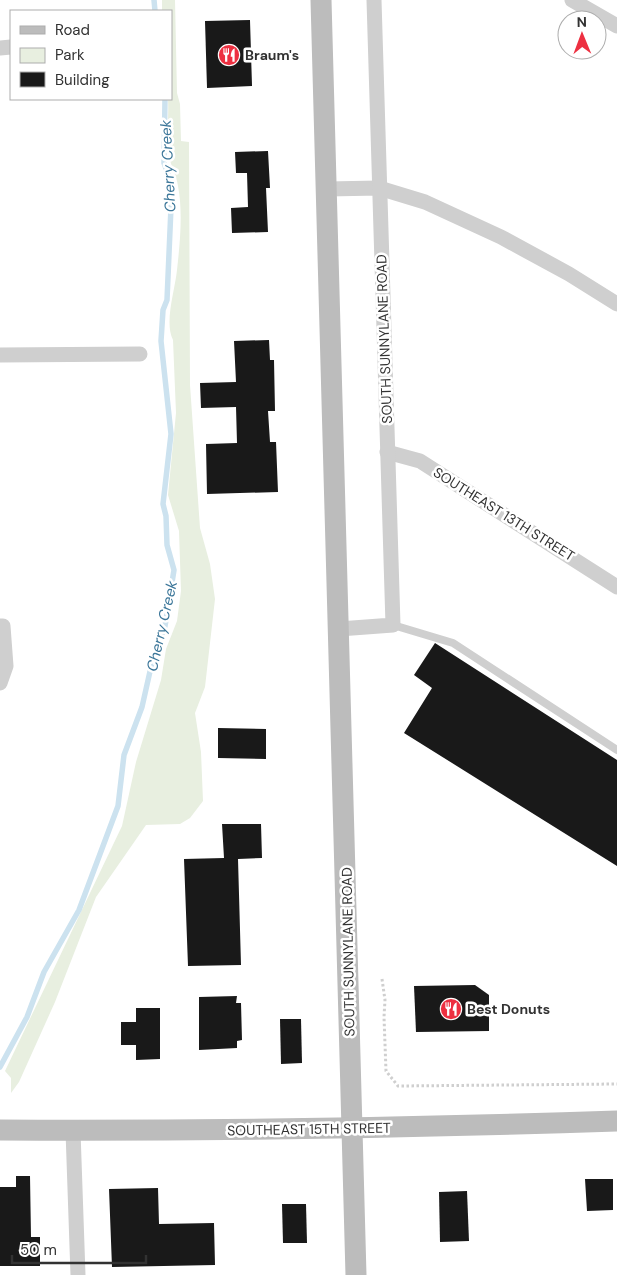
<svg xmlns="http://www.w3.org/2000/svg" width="617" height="1275" font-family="'DM Sans',sans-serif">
	<rect width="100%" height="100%" fill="#fff"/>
	<path fill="#e8efe0" d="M162,0H175L177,93L180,104L181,141L189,142L190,385L200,528L210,564L215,599L205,687L195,713L201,752L203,801L190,818L180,824L146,825L96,897L55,1002L19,1082L11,1093V1078L5,1071L122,826L136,762L161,680L166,649L177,621L181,591L179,531L168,495L176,413L173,340C164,323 175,290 177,270C180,243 183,212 178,186C177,177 172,169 170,160C166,141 169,118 168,99H171V11H162Z"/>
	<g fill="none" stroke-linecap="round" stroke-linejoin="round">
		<g stroke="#cce2ef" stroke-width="5.5">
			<path d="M154,0L155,11"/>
			<path d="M0,1067L27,1017L44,972L79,910L118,806L124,755L142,707L153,658L165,626L174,570L167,545L166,516L163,504L171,434L161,341L163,310L167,300L172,184L164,163L165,99"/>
		</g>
	</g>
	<g fill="#191919">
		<path d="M250,20L252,86L207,88L205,21Z"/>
		<path d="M268,151L270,188H266L268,232L232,233L231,208L248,207L247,173H236L235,152Z"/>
		<path d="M269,340L270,360H274L275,411H268L270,442H276L278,492L207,494L206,444L237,443L236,407L201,408L200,383L236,382L234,341Z"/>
		<path d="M435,643L617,760V866L404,733L432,688L414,675Z"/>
		<path d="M218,728L266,729V759L218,758Z"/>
		<path d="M222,824H261L262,858L238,859L241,965L188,966L184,859L224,858Z"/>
		<path d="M475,985L489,995V1031L416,1032L414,986Z"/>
		<path d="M237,996L236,1003H241L242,1040L237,1041V1048L199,1050V997Z"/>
		<path d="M136,1008H160V1059L136,1060V1045H121V1022H136Z"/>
		<path d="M280,1019H301L302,1063L281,1064Z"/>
		<path d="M16,1176H30L31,1237H40V1266H0V1187H16Z"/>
		<path d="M585,1179H613V1210L587,1211Z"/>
		<path d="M158,1188L159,1224L214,1223L215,1265L112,1267L109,1189Z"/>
		<path d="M467,1191L469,1241L440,1242L439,1192Z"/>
		<path d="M282,1204H306L307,1243H283Z"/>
	</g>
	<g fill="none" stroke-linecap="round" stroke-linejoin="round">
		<path stroke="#cfcfcf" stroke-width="3" stroke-dasharray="2.5 2.5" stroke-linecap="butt" d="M382,979L385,1000L384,1017L386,1071L398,1086L617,1084"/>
		<path stroke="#cfcfcf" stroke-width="8" d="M393,625L453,643L617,750"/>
		<g stroke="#cfcfcf" stroke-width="15">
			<path d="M572,0L617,26"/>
			<path d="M0,48L11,47"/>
			<path d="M327,189L379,188L425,202L501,237L569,274L617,304"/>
			<path d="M0,355L140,354"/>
			<path d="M387,452L420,461L617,587"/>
			<path d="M0,626H3L6,666L0,683"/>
			<path d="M339,629L393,625L374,0"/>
			<path d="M73,1131L78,1275"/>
		</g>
		<g stroke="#bcbcbc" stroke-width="21">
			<path d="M321,0L356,1275"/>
			<path d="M0,1130C206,1131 411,1128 617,1121"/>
		</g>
	</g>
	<defs>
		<g id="restaurant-disc" transform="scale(1.125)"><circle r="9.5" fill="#ed3041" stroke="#fff"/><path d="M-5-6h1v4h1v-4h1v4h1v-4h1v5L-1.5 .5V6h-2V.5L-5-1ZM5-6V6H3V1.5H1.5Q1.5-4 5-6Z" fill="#fff"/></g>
	</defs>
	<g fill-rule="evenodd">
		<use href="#restaurant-disc" x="229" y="55"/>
		<use href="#restaurant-disc" x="451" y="1009"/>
	</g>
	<g text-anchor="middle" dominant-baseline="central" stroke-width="5" stroke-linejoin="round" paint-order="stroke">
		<g font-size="14" font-weight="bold" fill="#323232" stroke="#fff" text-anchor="start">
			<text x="245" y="55">Braum's</text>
			<text x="467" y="1009">Best Donuts</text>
		</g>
		<g font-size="14" fill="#323232" stroke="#fff">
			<text transform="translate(384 339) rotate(-92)">SOUTH SUNNYLANE ROAD</text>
			<text transform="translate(504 514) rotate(32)">SOUTHEAST 13TH STREET</text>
			<text transform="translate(348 952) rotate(-91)">SOUTH SUNNYLANE ROAD</text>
			<text transform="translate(309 1129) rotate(-1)">SOUTHEAST 15TH STREET</text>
		</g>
		<g font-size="15" font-style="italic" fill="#3b7699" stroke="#fff">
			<text transform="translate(168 166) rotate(-93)">Cherry Creek</text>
			<text transform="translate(162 626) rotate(-77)">Cherry Creek</text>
		</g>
	</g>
	<rect x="10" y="10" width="162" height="90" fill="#ffffff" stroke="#adadad"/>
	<rect x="20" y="26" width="25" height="8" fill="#bcbcbc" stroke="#adadad"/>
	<text x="55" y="35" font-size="15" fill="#323232">Road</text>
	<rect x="20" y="48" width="25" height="15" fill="#e8efe0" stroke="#adadad"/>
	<text x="55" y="60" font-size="15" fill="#323232">Park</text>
	<rect x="20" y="72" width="25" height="15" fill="#191919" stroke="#adadad"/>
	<text x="55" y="85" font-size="15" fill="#323232">Building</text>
	<g transform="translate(582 35) rotate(359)"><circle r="24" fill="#ffffff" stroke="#adadad"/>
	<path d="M0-4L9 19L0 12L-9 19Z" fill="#ed3041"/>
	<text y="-8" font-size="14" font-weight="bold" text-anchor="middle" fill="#323232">N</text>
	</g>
	<path d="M12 1255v8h134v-8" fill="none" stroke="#323232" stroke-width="2.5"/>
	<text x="20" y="1255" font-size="15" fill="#323232" stroke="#ffffff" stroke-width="4" paint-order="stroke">50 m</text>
</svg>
